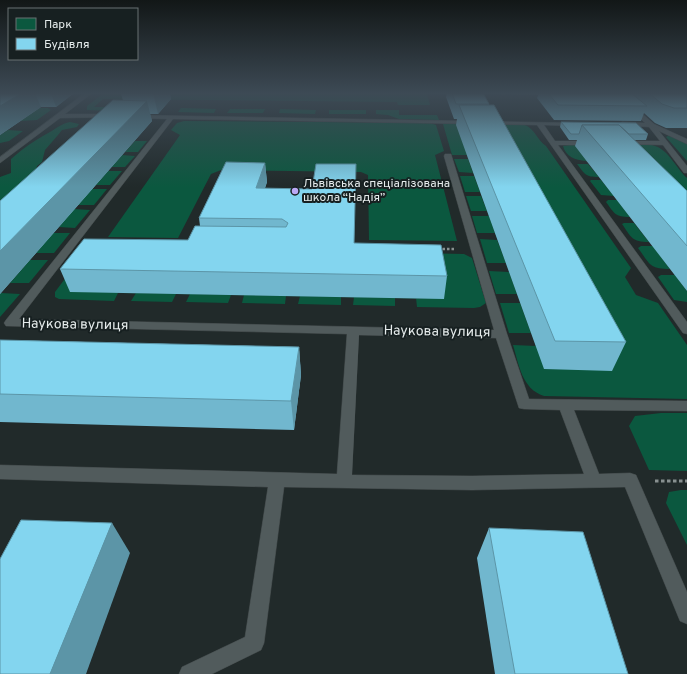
<svg xmlns="http://www.w3.org/2000/svg" width="687" height="674" font-family="Overpass,sans-serif">
	<rect width="100%" height="100%" fill="#212a2a"/>
	<g fill="#0b583f">
		<path d="M104,93H425L427,94L430,105H398L397,102L103,99L94,107H117L113,111L87,110V106Z"/>
		<path d="M23,108H48L51,110L37,120L20,121L29,115Z"/>
		<path d="M181,108L216,109L214,113L178,112Z"/>
		<path d="M230,109H265L263,113H227Z"/>
		<path d="M280,109L316,110L315,114L279,113Z"/>
		<rect x="329" y="110" width="37" height="4"/>
		<path d="M376,110H399V115H437L439,120L399,119L388,115L376,114Z"/>
		<path d="M184,121L430,123L436,125L444,151L435,155L457,241L369,240L368,175L361,172L221,170L211,174L178,238L108,237L180,135L171,130L177,123Z"/>
		<path d="M70,122L79,124L77,127L62,130L58,135L45,150L42,162L37,166L36,171L0,202V177L11,173V159C25,147 35,140 50,132C57,128 61,124 70,122Z"/>
		<path d="M447,123L525,125C535,129 537,140 546,146L631,268L625,277L636,295L658,303L687,345V399L544,396C522,389 519,365 513,345L536,346L464,147L467,155H452L443,124Z"/>
		<path d="M8,130L23,131L9,141L0,143V135Z"/>
		<path d="M668,136L674,137L687,143V161L666,137Z"/>
		<path d="M135,141H147L138,152H125Z"/>
		<path d="M569,145H652C669,149 674,166 687,178V229L586,161C575,160 566,157 563,146Z"/>
		<path d="M122,155L135,156L125,167H111Z"/>
		<path d="M454,159H468L473,173L459,172Z"/>
		<path d="M577,164H588L599,177C585,177 585,174 577,164Z"/>
		<path d="M108,171H122L110,185H96Z"/>
		<path d="M460,176H474L480,192H465Z"/>
		<path d="M591,180H601L614,196L601,195L590,181Z"/>
		<path d="M92,189H107L94,205H78Z"/>
		<path d="M466,196H481L487,211H471Z"/>
		<path d="M608,200H617L630,217C615,217 614,213 606,202Z"/>
		<path d="M74,209L90,210L75,228L59,227Z"/>
		<path d="M472,216H489L495,233H477Z"/>
		<path d="M624,223H634L649,242C632,242 631,237 622,224Z"/>
		<path d="M53,233H70L54,253H36Z"/>
		<path d="M480,239L497,240L506,263H487Z"/>
		<path d="M641,246H653L670,269C649,269 650,264 638,248Z"/>
		<path d="M115,247L464,254L472,258L486,303L480,307L474,308L417,307L416,298L443,299L118,293L114,301L59,299L55,297V292L82,256Z"/>
		<path d="M30,260H48L29,283H10Z"/>
		<path d="M489,271L509,272L517,294H496Z"/>
		<path d="M661,275H675L687,291V302L674,300L658,277Z"/>
		<path d="M1,293L20,294L0,317V294Z"/>
		<path d="M136,293L176,294L172,302L131,301Z"/>
		<path d="M190,294L231,295L228,303L186,302Z"/>
		<path d="M244,295L286,296L285,304L242,303Z"/>
		<path d="M300,296L341,297V305L298,304Z"/>
		<path d="M354,297L395,298V306L353,305Z"/>
		<path d="M500,303H520L531,333H509Z"/>
		<path d="M661,413H687V471L649,470L629,426L635,416Z"/>
		<path d="M681,490H687V545L666,503L669,492Z"/>
	</g>
	<g fill="none" stroke-linecap="round" stroke-linejoin="round">
		<g stroke="#3f4647" stroke-width="1">
			<g id="service">
				<path d="M85,93H92L65,114H111L114,116L113,117L60,118L0,163V157Z"/>
				<path d="M612,93H618L654,124L687,139V144L659,131L687,166V173H684L663,145L621,144L620,143L623,141H660L649,127L620,125L619,124L622,122L645,123Z"/>
				<path d="M136,115L579,123L580,124L577,126L544,125L555,141H592L595,143L592,145H558L687,322V334L683,333L537,125L173,119L19,319L494,330L444,156L445,154H451L507,334L529,399L687,401V411L574,410L599,474L630,473L636,475L687,592V624L680,621L625,487L472,490L284,487L264,643L261,650L212,674H179L182,667L245,637L268,487L0,479V465L337,474L347,334L6,326L4,323L6,320L167,119L134,118V116ZM359,335L496,338L519,408L524,409L560,410L584,474L472,476L352,475Z"/>
			</g>
		</g>
		<path stroke="#889090" stroke-width="1.5" stroke-dasharray="1.5 1" stroke-linecap="butt" d="M479,93L540,94"/>
		<path stroke="#889090" stroke-width="2.5" stroke-dasharray="2.5 2" stroke-linecap="butt" d="M438,249H455"/>
		<path stroke="#889090" stroke-width="3" stroke-dasharray="3.5 2.5" stroke-linecap="butt" d="M655,481H687"/>
		<use href="#service" fill="#515b5c" fill-rule="evenodd"/>
	</g>
	<g fill="#71b7ce">
		<path d="M0,93H74L56,107H41L0,135Z"/>
		<path d="M121,93H170L171,99L158,114H150L152,121L0,294V201L123,101Z"/>
		<path d="M447,93H483L489,104V105L626,342L612,371L544,369L456,125L457,119H454L446,97Z"/>
		<path d="M539,93H687V128H666L655,123L644,113L641,121L554,120L537,98Z"/>
		<path d="M561,122L648,134L646,140H634L687,191V291L575,146L577,140H569L560,127Z"/>
		<path d="M265,163L267,182L265,188L354,243L447,276L444,299L70,292L60,269L188,240L200,226L199,218Z"/>
		<path d="M0,340L299,347L301,375L294,430L0,422Z"/>
		<path d="M489,528L628,674H495L477,558Z"/>
	</g>
	<g fill="#5c95a7">
		<path d="M22,93H35L41,107L0,135V106Z"/>
		<path d="M51,93H74L56,107Z"/>
		<path d="M153,93H170L171,99L158,114Z"/>
		<path d="M147,101L152,121L0,294V251Z"/>
		<path d="M265,163L267,182L258,208L256,188Z"/>
		<path d="M299,347L301,375L294,430L291,401Z"/>
		<path d="M112,523L130,553L86,674H50Z"/>
	</g>
	<g fill="#83d5ef" stroke="#5c95a7">
		<path d="M0,93H22L0,106Z"/>
		<path d="M452,93H483L489,104H456Z"/>
		<path d="M548,93H631L647,106L558,105Z"/>
		<path d="M649,93H687V108H674L662,104Z"/>
		<path d="M113,100L147,101L0,251V201Z"/>
		<path d="M459,105H494L626,342L555,341Z"/>
		<path d="M561,122L636,123L648,134H629L619,125H582L579,134H571Z"/>
		<path d="M582,125H619L687,191V246Z"/>
		<path d="M226,162L265,163L256,188L312,189L316,164H356L354,243L441,245L447,276L60,269L84,239L188,240L195,226L286,227L288,223L282,219L199,218Z"/>
		<path d="M0,340L299,347L291,401L0,394Z"/>
		<path d="M21,520L112,523L50,674H0V559Z"/>
		<path d="M489,528L583,532L628,674H515Z"/>
	</g>
	<linearGradient id="sky" x2="0" y2="1"><stop stop-color="#121717"/><stop offset="0.5" stop-color="#3d4a55"/><stop offset="1" stop-color="#3d4a55" stop-opacity="0"/></linearGradient>
	<rect width="687" height="187" fill="url(#sky)"/>
	<circle fill="#bca9f5" stroke="#172021" stroke-width="1.5" cx="295" cy="191" r="4"/>
	<g text-anchor="middle" dominant-baseline="central" stroke-width="4" stroke-linejoin="round" paint-order="stroke">
		<g font-size="12" fill="#e5ebeb" stroke="#172021" text-anchor="start">
			<text x="303" y="184">Львівська спеціалізована<tspan x="303" dy="14">школа “Надія”</tspan></text>
		</g>
		<g font-size="14" fill="#e5ebeb" stroke="#172021">
			<text transform="translate(75 325) rotate(1)">Наукова вулиця</text>
			<text transform="translate(437 332) rotate(1)">Наукова вулиця</text>
		</g>
	</g>
	<rect x="8" y="8" width="130" height="52" fill="#172021" stroke="#697172"/>
	<rect x="16" y="18" width="20" height="12" fill="#0b583f" stroke="#697172"/>
	<text x="44" y="28" font-size="12" fill="#e5ebeb">Парк</text>
	<rect x="16" y="38" width="20" height="12" fill="#83d5ef" stroke="#697172"/>
	<text x="44" y="48" font-size="12" fill="#e5ebeb">Будівля</text>
</svg>
